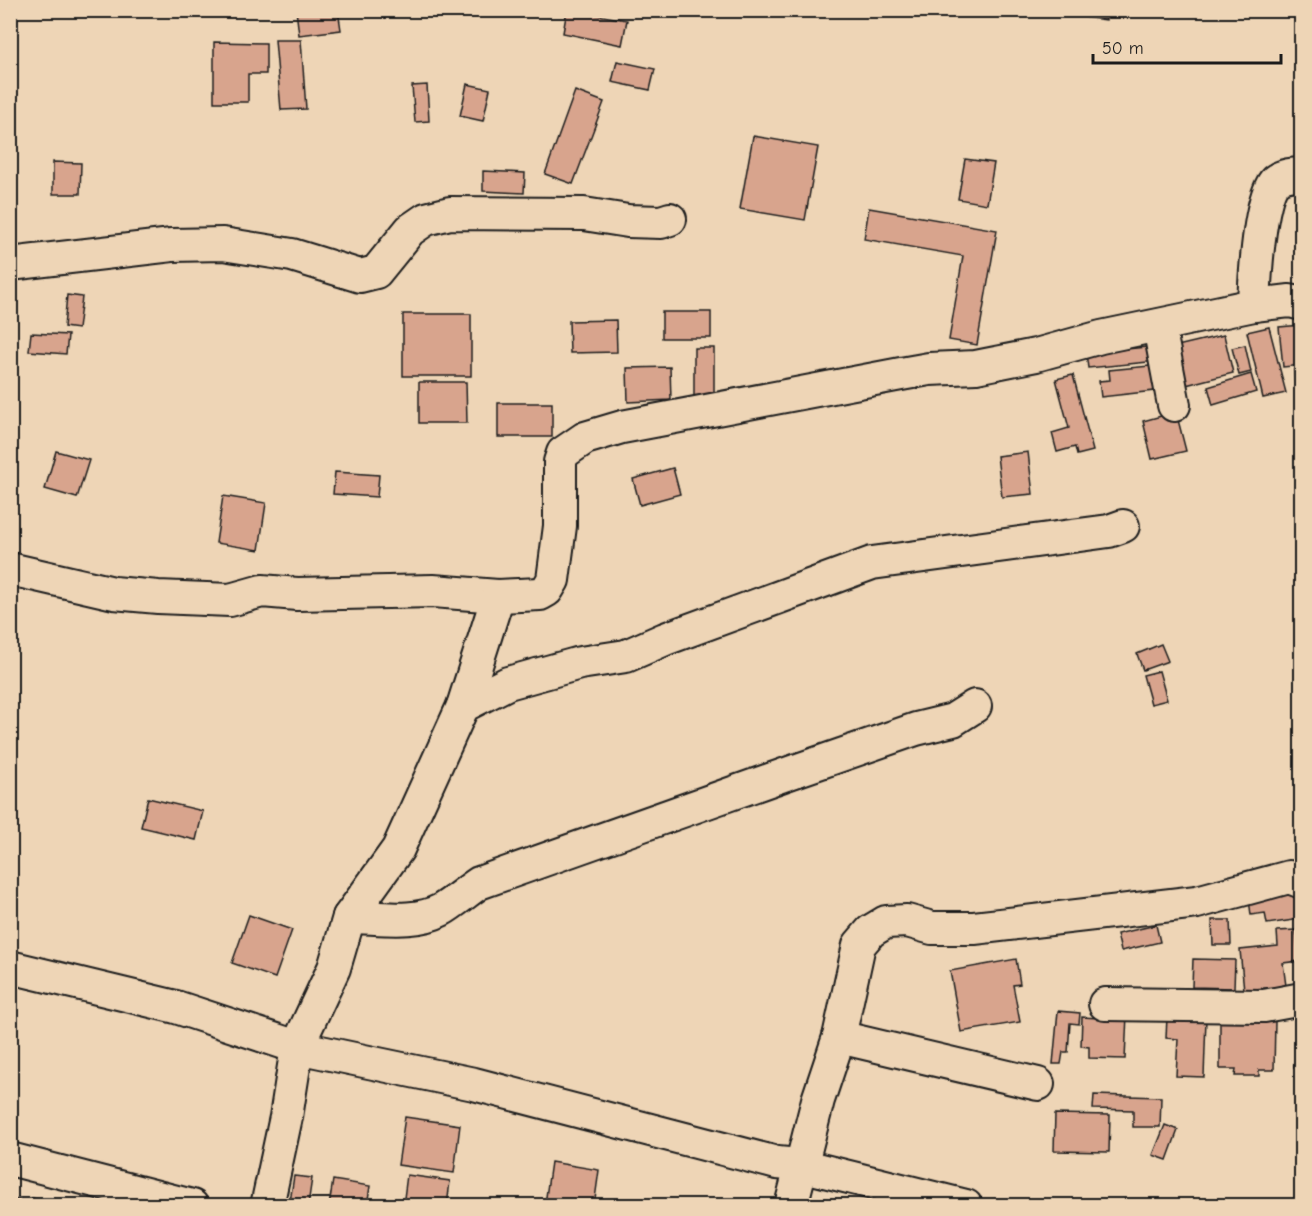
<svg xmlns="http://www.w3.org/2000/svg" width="1312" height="1216" font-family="'Comic Neue',sans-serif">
	<rect width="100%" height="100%" fill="#eed5b6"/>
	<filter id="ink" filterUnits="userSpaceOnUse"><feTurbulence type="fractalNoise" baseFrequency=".0167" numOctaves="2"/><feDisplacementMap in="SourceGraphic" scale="12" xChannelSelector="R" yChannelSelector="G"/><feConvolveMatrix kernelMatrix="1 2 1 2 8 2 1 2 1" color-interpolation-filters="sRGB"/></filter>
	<g filter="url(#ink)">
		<g fill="#d8a48d" stroke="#1c1c1c" stroke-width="1.5">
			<path d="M296,10H338L341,30L299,35Z"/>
			<path d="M567,10L627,20L622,45L563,33Z"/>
			<path d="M1069,10H1107L1106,20L1068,15Z"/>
			<path d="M275,40H301L306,109L281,110Z"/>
			<path d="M214,42L266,43V74H248V102H214Z"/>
			<path d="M617,61L655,69L650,90L612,82Z"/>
			<path d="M467,84L490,89L483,121L460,116Z"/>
			<path d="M427,85L429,121L415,122L412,86Z"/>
			<path d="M575,91L604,102L573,184L545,174Z"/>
			<path d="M753,136L818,147L805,220L740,209Z"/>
			<path d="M965,159L994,163L987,204L958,199Z"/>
			<path d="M53,162L81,163L80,194H53Z"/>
			<path d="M483,171L525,173L524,193L483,191Z"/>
			<path d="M10,198L17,201L10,217Z"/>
			<path d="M869,208L997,230L977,345L949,340L963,256L864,239Z"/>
			<path d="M67,295L82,297L78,329L64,327Z"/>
			<rect x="662" y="312" width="49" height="26"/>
			<rect x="403" y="314" width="68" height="62"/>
			<path d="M616,320L617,352L570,353L569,321Z"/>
			<path d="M1302,325V365L1283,367L1279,327Z"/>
			<path d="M1269,327L1286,393L1263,398L1247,332Z"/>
			<path d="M31,333L68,335L66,354L29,351Z"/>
			<path d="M1224,335L1233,373L1182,386L1173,347Z"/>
			<path d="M1245,345L1251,372L1239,375L1232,348Z"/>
			<path d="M1157,346L1158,361L1088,368L1086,353Z"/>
			<rect x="694" y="348" width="20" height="55"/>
			<path d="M1160,365L1163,390L1101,397L1099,381L1110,380L1109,370Z"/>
			<path d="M670,367L671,400L628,402L627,368Z"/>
			<path d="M1294,370H1302V388H1295Z"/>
			<path d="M1251,374L1256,392L1213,405L1208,387Z"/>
			<path d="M1073,375L1093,451L1077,455L1075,447L1057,452L1052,433L1069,428L1056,379Z"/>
			<path d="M419,382H466L467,423H419Z"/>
			<rect x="498" y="403" width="54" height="34"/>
			<path d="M1176,412L1186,451L1152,459L1143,421Z"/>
			<path d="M56,451L89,460L77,498L45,489Z"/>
			<path d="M1028,452L1033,494L1002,497L997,456Z"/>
			<path d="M673,468L680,494L640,505L633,479Z"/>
			<path d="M335,472L379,475L377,497L333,494Z"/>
			<path d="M223,496L266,503L259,550L216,543Z"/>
			<path d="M1161,644L1168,661L1143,670L1137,654Z"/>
			<path d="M1159,671L1167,700L1151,704L1143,675Z"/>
			<path d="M148,798L203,811L196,840L141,827Z"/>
			<path d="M1296,892L1300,919L1267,924L1265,913L1251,915L1249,899Z"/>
			<path d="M249,915L292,930L275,978L232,963Z"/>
			<path d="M1212,920H1230L1231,945H1213Z"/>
			<path d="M1156,925L1160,942L1121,951L1117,934Z"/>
			<path d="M1296,930L1299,961L1283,963L1286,986L1244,990L1240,950L1278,946L1277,931Z"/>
			<path d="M1016,959L1020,984L1013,985L1020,1022L961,1032L950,971Z"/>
			<path d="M1193,959L1235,960L1234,988L1192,987Z"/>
			<path d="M1058,1011L1080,1013L1079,1024L1070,1023L1068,1052H1063L1061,1064H1053Z"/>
			<path d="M1127,1014L1125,1059L1089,1058V1047L1081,1046L1082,1017L1115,1019Z"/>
			<path d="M1167,1017L1206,1018L1204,1077L1176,1076L1178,1039L1166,1038Z"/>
			<path d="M1220,1020L1275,1021L1274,1070H1259V1076H1235L1236,1069H1220Z"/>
			<path d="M1298,1025L1302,1026V1068H1294Z"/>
			<path d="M1094,1095L1161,1097L1160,1127H1133V1110L1093,1109Z"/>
			<path d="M1055,1114L1110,1115L1109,1152L1054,1151Z"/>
			<path d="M405,1117L460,1125L454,1173L398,1165Z"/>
			<path d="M1165,1125L1178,1130L1167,1160L1153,1155Z"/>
			<path d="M551,1162L599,1170L594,1206L545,1204Z"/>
			<path d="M407,1175L450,1181L447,1206H403Z"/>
			<path d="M294,1176L312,1178L308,1205L290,1202Z"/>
			<path d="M333,1180L370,1186L367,1206H329Z"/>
			<path d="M32,1198L54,1203L53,1206H31Z"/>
			<path d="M10,1199L20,1200L19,1206H10Z"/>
		</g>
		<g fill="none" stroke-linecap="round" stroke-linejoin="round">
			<g stroke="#1c1c1c" stroke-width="36">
				<g id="minor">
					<path d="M10,264L172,245L223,244L292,255L360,276L376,272L410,230L426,219L450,213L584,214L628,221L661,222L670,219"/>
					<path d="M1254,305C1255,280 1259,197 1275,181C1282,175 1293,174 1302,174"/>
					<path d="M1159,326L1174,405"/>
					<path d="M10,569L114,593L158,597L230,600L262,591L297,594L433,591L498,596L540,594L547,590L553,580L560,526V462L563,453L585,438L622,427L901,374L929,369L976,367L1036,355L1101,337L1254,305L1290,301L1302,304"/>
					<path d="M463,706L498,596"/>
					<path d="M349,917C378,917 415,924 441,910C452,904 467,891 479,883L792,772L916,729L953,720L975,706"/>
					<path d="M10,967L176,1007L297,1047L474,1084L777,1163L800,1165L966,1206"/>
					<path d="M1105,1004L1264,1006L1302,999"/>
					<path d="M839,1037L1038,1084"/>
					<path d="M10,1159L192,1206"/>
					<path d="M267,1206L286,1117L297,1047L334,968L349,917L398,849L463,706L508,683L580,663L626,656L665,639L872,563L1109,531L1123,526"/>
					<path d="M791,1206L818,1100L839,1037L859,945L871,931L886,922L907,921L932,928H974L1197,902L1289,877L1302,882"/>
				</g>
			</g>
			<use href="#minor" stroke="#eed5b6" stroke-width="32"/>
		</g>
	</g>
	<rect width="1312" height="1216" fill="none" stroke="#eed5b6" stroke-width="36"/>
	<rect x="18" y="18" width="1276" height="1180" fill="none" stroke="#1c1c1c" stroke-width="2" filter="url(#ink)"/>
	<path d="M1093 54v9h188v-9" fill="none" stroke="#1c1c1c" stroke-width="3"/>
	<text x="1102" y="54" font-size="18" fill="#1c1c1c" stroke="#eed5b6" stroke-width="4.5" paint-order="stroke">50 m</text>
</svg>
